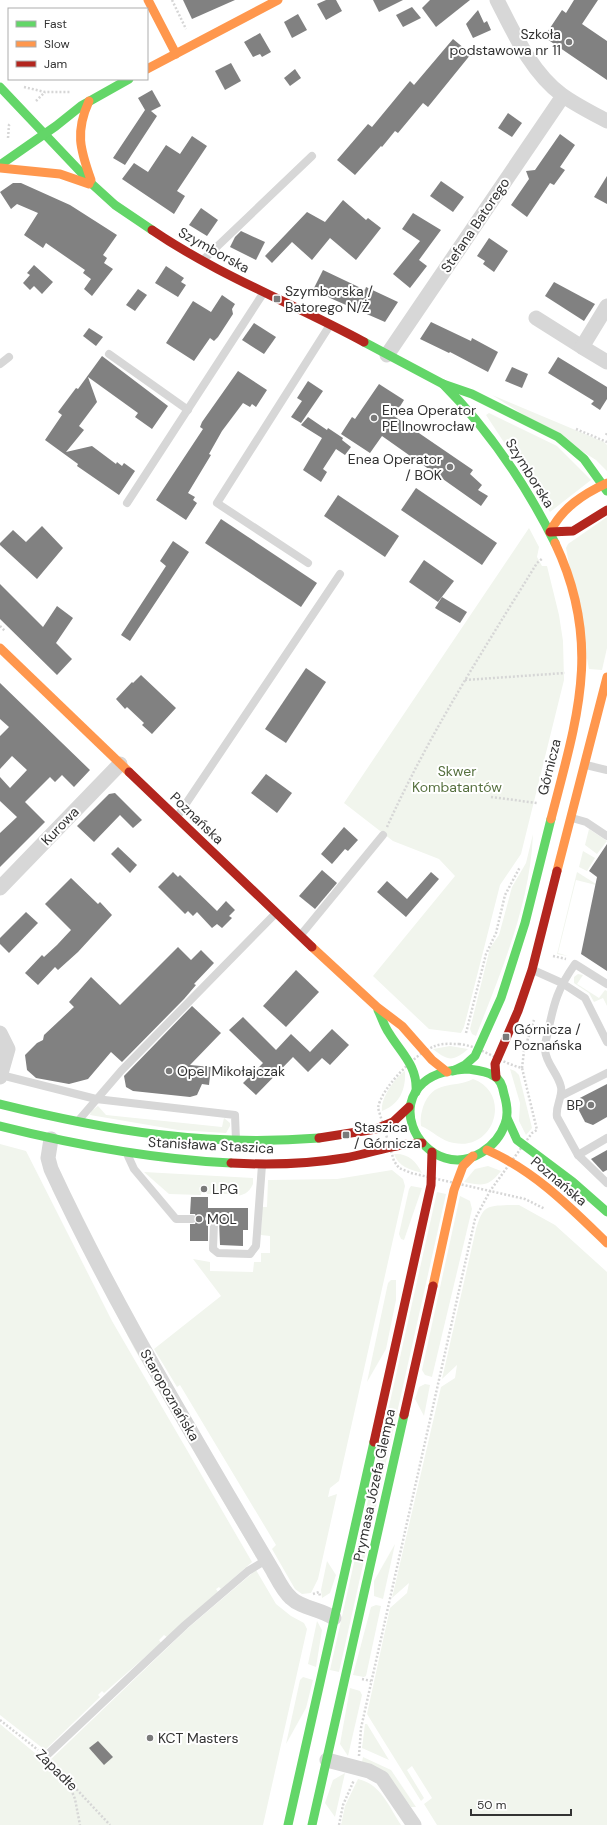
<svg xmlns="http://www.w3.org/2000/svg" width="607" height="1825" font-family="'DM Sans',sans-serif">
	<rect width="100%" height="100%" fill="#fff"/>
	<g fill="#f1f5ed">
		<path d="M492,395L604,442L607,445V471L596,460Z"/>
		<path d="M489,413L557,446L591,480L550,512L486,415Z"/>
		<path d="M607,517V648L602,670L589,669L566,548L568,544Z"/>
		<path d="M529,528L539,547L537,557L542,566H547L559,615L563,641L564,680L521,854L500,885L464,1027L461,1033L429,1029L373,976L455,876L439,859L393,841L344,803Z"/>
		<path d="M589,829L607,841L597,854L585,845Z"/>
		<path d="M533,834C530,905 501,972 476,1036L472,1034L470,1029L490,948L499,935L512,887L526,863Z"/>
		<path d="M583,851L595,858L587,871L579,867Z"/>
		<path d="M577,872L607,891L596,885L576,880L558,953L568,956L557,954Z"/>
		<path d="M578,974L583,975L577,984L599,998L605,990L607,991V1006L603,998L594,1002L589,993L574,983V977Z"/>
		<path d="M450,1046L468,1049C453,1062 448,1061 433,1049Z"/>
		<path d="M510,1069L515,1071L519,1075L532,1128L526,1135L519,1121L520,1103Z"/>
		<path d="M405,1071C406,1089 400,1104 382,1111C380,1099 395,1077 405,1071Z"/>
		<path d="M473,1079C512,1093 495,1151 454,1143C441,1141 433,1131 421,1126C420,1119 421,1114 423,1107C433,1079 453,1089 473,1079Z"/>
		<path d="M98,1106L106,1115L222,1127L224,1118L230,1123V1126L226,1133L178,1130L90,1115L91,1111Z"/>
		<path d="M0,1144L26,1151L112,1321L252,1562L221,1589L219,1587L216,1589L218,1592L167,1637L164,1635L159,1640L161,1643L104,1693L102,1691L98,1695L100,1697L45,1750L0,1715Z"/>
		<path d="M394,1154C408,1153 416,1161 422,1173C409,1169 399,1167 394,1154Z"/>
		<path d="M488,1166L501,1171C488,1187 483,1186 464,1182L475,1169Z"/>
		<path d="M392,1170L403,1179L405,1186L339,1481L330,1488L328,1497L337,1494L318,1579L311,1593L302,1594L295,1589L272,1549L276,1545L180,1385L177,1387L154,1349L221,1296L193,1259L210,1262V1271L253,1272L254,1262H261V1253H270V1236L261,1235L262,1207H267L268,1180L337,1179Z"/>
		<path d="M144,1172L253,1178V1184C249,1193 243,1196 233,1196L232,1194H207V1186H202L201,1195L169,1194Z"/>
		<path d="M411,1186L422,1188L404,1240L401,1239L399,1234L409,1189Z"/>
		<path d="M53,1188L257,1556L256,1557L135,1350L52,1189Z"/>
		<path d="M437,1192L446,1194L339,1672L330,1670Z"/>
		<path d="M460,1196L470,1201L472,1209L432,1377L425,1375L422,1370Z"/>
		<path d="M508,1205H519L555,1225L607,1272V1825H437L424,1804L432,1798L412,1766L407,1770L424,1798L421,1801L367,1714L390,1608L407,1593L409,1583L392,1598L441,1387L455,1378L457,1365L442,1379L476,1229C483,1206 486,1206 508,1205Z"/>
		<path d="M391,1280H396V1300L386,1349L367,1382L388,1283Z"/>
		<path d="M425,1384L430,1385L424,1416L415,1399L419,1387Z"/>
		<path d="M395,1544L383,1599L374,1596V1581Z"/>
		<path d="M327,1561L336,1575L330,1593L322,1598L321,1590Z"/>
		<path d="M256,1570L276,1604L291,1616L304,1623L307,1629L263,1825H0V1724L47,1763L188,1628Z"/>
		<path d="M376,1605L381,1606L366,1676L364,1677L353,1675L371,1607Z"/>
		<path d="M317,1621L322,1630L316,1667L308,1664Z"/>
		<path d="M303,1677L313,1680L306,1708L286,1744L300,1680Z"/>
		<path d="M350,1688L360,1691L362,1695L348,1756L340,1744Z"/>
		<path d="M365,1724H367L389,1760L362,1748Z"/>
		<path d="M363,1757L391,1770L416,1807H411L388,1775L362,1762Z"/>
		<path d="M345,1773L335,1817L325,1803L333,1780Z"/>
		<path d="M358,1779C381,1784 389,1807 401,1825H341L345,1806Z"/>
	</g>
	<g fill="#818181">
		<path d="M183,0H235L192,19Z"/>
		<path d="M326,0H336L342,11L326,20L317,4Z"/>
		<path d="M373,0H403L379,12Z"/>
		<path d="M430,0H470L436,27L422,8Z"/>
		<path d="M574,0H598L582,24L607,41V80L544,37L562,10L566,13Z"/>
		<path d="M412,7L421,18L403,27L396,15Z"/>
		<path d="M478,10L484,23L487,21L491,30L473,38L466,24Z"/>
		<path d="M298,14L307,30L292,38L284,22Z"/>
		<path d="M260,33L271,52L262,57L260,54L253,57L244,42Z"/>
		<path d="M453,39L471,54L428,107L423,103L398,133L395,131L382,147L381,146L355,175L337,160L368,124L372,127L410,81L414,85Z"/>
		<path d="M231,63L241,81L225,90L215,71Z"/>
		<path d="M295,69L301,78L290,86L284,78Z"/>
		<path d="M152,90L161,106L151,111L157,116L125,165L113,158L145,110L138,98Z"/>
		<path d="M508,113L522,123L512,137L498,128Z"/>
		<path d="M560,134L575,145L560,167L565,170L554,185L550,183L527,217L511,205L529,179L526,171L535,170Z"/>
		<path d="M192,136L207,146L177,191L185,196L174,214L122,179L134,163L148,172L166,145L180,154Z"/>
		<path d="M607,176V204L594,197Z"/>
		<path d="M441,181L464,197L453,212L430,196Z"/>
		<path d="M13,183H21L70,205L117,235L103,255L107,258L104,263L113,269L92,296L84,289L91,279L83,273L85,270L46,243L43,248L24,235L38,213L17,204L11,209L0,192Z"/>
		<path d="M343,200L366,220L368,218L381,228L356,260L330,238L312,260L292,242L272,263L265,256L307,212L325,222Z"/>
		<path d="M201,208L218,220L207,236L189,225Z"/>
		<path d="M413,213L441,230L419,260L427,266L410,288L393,274L420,241L402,229Z"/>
		<path d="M241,231L265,242L256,260L230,247L235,237Z"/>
		<path d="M489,238L508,251L494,272L483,264L485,261L477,256Z"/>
		<path d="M34,265L53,282L42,294L34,286L30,290L23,283L30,275L27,273Z"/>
		<path d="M166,266L184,278L181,282L186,285L178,297L155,283Z"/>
		<path d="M323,270L365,290L366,287L398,302L385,322L330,298L314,288Z"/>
		<path d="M554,282L595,304L584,321L545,296Z"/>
		<path d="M138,289L147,295L135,311L126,305Z"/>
		<path d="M222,295L235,304L232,309L233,314L218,337L214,341L210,338L194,361L166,343L193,301L211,312Z"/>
		<path d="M431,322L471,341L472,338L498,352L488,372L450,352L449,353L420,339Z"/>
		<path d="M254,323L276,337L264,354L242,340Z"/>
		<path d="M89,328L103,337L96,346L83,336Z"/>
		<path d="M102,356L168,406L152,429L135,417L138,413L88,377L97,402L79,426L84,430L66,452L92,446L116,464L117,462L122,466L124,463L135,471L119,495L77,466L78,464L45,440L62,415L58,412L76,388L78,389Z"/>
		<path d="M558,357L607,387V399L600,410L591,404L594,401L548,373Z"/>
		<path d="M512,367L528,374L522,388L505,381Z"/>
		<path d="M238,371L267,390L256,407L252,404L250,407L243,403L222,431L209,454L211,455L188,493L195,497L193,500L197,503L186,520L156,500L203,429L200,427L202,422Z"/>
		<path d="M308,381L323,391L301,423L291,417L302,401L297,398Z"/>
		<path d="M379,384L404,400L394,416L473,470L470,474L482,485L478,490L488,496L481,506L382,436L370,453L341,434L352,417L355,419Z"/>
		<path d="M308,417L327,430L328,428L343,438L342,440L351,447L345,455L336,449L323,469L327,472L321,482L303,470L322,438L301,425Z"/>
		<path d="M416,488L497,543L482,565L401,510Z"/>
		<path d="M338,495L399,536L385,557L324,516Z"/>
		<path d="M221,519L317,583L301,607L205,543Z"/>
		<path d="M42,526L63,548L37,579L0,545V543L13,530L26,542Z"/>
		<path d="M173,541L189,552L130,641L121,635L166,566L160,561Z"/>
		<path d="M424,560L454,581L438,602L409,582Z"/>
		<path d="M0,584L43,627L57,606L73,618L56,643L72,659L57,675L0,619Z"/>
		<path d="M442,597L467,612L460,623L435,608Z"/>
		<path d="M306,668L326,682L286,743L265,729Z"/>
		<path d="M141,675L176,708L152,734L142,725L144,723L127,707L125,709L116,699L132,682L133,683Z"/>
		<path d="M0,683L90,770L74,787L62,775L55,782L50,777L25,802L45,822L0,867V833L17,817L0,801V777L10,788L27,770L12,756L0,769V736L9,727L0,719Z"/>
		<path d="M266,774L292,793L277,813L251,793Z"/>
		<path d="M115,793L142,820L133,828L120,815L94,842L77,826L109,794Z"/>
		<path d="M344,827L358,840L348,851L345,849L332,864L321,854Z"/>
		<path d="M607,844V971L581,954L597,877L589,871Z"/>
		<path d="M118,847L137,865L130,873L111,854Z"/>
		<path d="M322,870L337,883L315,909L299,896Z"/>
		<path d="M173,872L178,877L180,875L217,911L226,901L235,910L229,916L232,918L222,928L217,924L212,928L197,912L193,916L188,911L185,914L158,887Z"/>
		<path d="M431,872L439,879L406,917L377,892L387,881L407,899Z"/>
		<path d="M71,878L98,904L100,902L112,915L78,952L58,970L55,967L38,985L25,973L42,955L44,957L57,945L71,930L45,904Z"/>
		<path d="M26,912L38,923L9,953L0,944V938Z"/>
		<path d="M178,947L191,960L201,950L214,963L194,984L196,985L184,999L122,1062L111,1052L88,1079L69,1084L36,1078L27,1070L25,1055L37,1043L43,1040L44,1035L74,1007L69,1002L91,977L120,1005Z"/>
		<path d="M296,970L319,992L286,1027L263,1006Z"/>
		<path d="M192,1006L221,1033L190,1065L211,1067L209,1085L202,1084L197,1095L190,1097L133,1091L126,1087L124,1076Z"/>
		<path d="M243,1017L276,1050L291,1034L310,1052L332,1029L349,1045L330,1065L322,1058L308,1072L293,1057L256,1095L243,1083L263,1063L229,1030Z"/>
		<path d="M607,1084V1117L593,1125L585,1122L574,1101Z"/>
		<path d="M607,1150V1170L603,1172L591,1159Z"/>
		<path d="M191,1197H208V1208H248V1230H243V1246L220,1245L219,1220L210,1214L206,1215L205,1219L208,1225V1241H190V1224H195L197,1219L195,1214H190Z"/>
		<path d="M98,1741L113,1757L104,1765L89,1748Z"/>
	</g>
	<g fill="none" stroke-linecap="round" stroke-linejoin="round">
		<g stroke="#d6d6d6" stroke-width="2.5" stroke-dasharray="2 2" stroke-linecap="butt">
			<path d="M172,0L186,29"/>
			<path d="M24,87L45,92H71"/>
			<path d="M36,101L45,92"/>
			<path d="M8,138L9,125L11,123"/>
			<path d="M576,429L607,442"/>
			<path d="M606,435L607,433"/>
			<path d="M0,626L5,631"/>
			<path d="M465,680L565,673"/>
			<path d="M491,797L537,803"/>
			<path d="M387,827C429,734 484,649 537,563L543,558"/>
			<path d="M553,956L566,959"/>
			<path d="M466,1033L486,954L496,933L505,895L520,867"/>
			<path d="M459,1044C481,1046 500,1063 522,1068L537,1130L532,1133L490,1191L411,1173L399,1168L394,1161L378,1108C381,1088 416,1053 435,1046C442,1043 452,1044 459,1044Z"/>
			<path d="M522,1068L524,1051L534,1020"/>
			<path d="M313,1594L319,1592L320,1596"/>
			<path d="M362,1679L371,1681"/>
			<path d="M0,1720L38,1750"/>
			<path d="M359,1756L361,1728L475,1219L490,1191L525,1199L545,1209"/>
			<path d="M52,1763L110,1825"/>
			<path d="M68,1782L75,1799L80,1825"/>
			<path d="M339,1825L343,1805L354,1780"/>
		</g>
		<g stroke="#d7d7d7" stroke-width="8">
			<path d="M204,259L312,156"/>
			<path d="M109,354L188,410"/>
			<path d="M0,364L9,357"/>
			<path d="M127,503L264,292"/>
			<path d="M308,563L217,503L330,325"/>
			<path d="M586,765L607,770"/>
			<path d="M177,817L340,574"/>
			<path d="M572,818L586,822L607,836"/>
			<path d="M300,936L383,835"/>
			<path d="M533,970L562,983L585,998L607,1042"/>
			<path d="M607,984L575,964C558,988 554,1002 548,1032C547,1037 544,1044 545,1050C546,1064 558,1073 561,1087C563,1097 555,1106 557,1117L578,1155L607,1183"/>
			<path d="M1,1075L96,1099L235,1115L236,1141"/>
			<path d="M561,1096L607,1073"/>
			<path d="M78,1121L121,1071L275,914"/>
			<path d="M578,1155L607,1138"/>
			<path d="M128,1156L134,1169L176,1219H192"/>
			<path d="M210,1219L214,1222L213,1249L218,1253L250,1254L256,1246L262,1165"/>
			<path d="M46,1756L185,1625L248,1571L266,1560"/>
		</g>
		<g stroke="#d7d7d7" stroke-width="15">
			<path d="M497,0C514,33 531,72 562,95C576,105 592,113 607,121"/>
			<path d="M536,318L582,347L607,306"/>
			<path d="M582,347L607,362"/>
			<path d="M387,355L563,96"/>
			<path d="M0,888L120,764"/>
			<path d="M0,1033L8,1049L0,1077"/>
			<path d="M51,1139L48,1158L51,1169C103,1281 165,1388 228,1495C243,1520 258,1546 273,1571C278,1580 283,1591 291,1598C301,1608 321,1609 334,1618"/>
			<path d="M327,1760L369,1771L382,1778L414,1825"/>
		</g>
		<g stroke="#63d668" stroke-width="9">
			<path d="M0,87L93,185L115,205L152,230"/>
			<path d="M0,165L56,126L81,106L129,79"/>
			<path d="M364,342L443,384L472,394L558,437L584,459L607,491"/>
			<path d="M443,384C489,430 526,485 555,543"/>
			<path d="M378,1010C382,1018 384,1026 389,1033C401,1053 418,1066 416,1092"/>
			<path d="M468,1069C476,1070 487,1071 494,1076C500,1079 503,1088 504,1094C507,1104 509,1114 505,1124C497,1147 470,1166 445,1158C415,1149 396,1107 423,1083C435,1072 452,1070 468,1069Z"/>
			<path d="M453,1071L465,1065L475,1056L501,998L525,923L551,819"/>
			<path d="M0,1104C109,1131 207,1147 319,1138"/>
			<path d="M507,1118L517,1140L573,1182L607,1212"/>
			<path d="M0,1126C76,1145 152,1159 231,1163"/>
			<path d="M288,1825L374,1442"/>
			<path d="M312,1825L404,1415"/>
		</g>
		<g stroke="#ff974d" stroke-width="9">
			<path d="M148,0L176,54"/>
			<path d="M147,69L278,0"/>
			<path d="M89,101C75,132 80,149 91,180"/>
			<path d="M0,168L60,174L89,184"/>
			<path d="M550,532C562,508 583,494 607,483"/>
			<path d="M0,648L129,772"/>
			<path d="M551,819C577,718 603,644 555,543"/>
			<path d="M557,871L607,677"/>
			<path d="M312,947L377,1007L402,1026L432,1060L447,1072"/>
			<path d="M487,1150C535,1171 570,1207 607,1243"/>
			<path d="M433,1286L454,1190L463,1166L473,1156"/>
		</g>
		<g stroke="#b3261e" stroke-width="9">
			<path d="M152,230C218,275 294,304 364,342"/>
			<path d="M550,532L573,531L607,510"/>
			<path d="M129,772L312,947"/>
			<path d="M496,1077L495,1064L518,1011L532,970L557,871"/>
			<path d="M319,1138L376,1129L393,1122L409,1107"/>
			<path d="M231,1163C268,1165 308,1164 344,1158C370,1154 395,1143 422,1143"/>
			<path d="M404,1415L433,1286"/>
			<path d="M374,1442L431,1185L432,1152"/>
		</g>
	</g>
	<g fill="#7a7a7a" stroke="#fff" stroke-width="1.5">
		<circle cx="569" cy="42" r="4"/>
		<rect x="273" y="295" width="8" height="8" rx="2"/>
		<circle cx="374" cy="418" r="4"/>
		<circle cx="450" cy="467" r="4"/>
		<rect x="502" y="1033" width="8" height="8" rx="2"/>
		<circle cx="169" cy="1071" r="4"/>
		<circle cx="591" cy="1105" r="4"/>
		<rect x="342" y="1131" width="8" height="8" rx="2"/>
		<circle cx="204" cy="1189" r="4"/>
		<circle cx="199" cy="1219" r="4"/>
		<circle cx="150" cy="1738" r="4"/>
	</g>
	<g text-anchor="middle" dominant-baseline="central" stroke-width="4" stroke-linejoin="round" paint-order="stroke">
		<g font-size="14" fill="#333" stroke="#fff" text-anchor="start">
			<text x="561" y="34" text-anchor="end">Szkoła<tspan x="561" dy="16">podstawowa nr 11</tspan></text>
			<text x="285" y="291">Szymborska /<tspan x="285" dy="16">Batorego N/Ż</tspan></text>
			<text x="382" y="410">Enea Operator<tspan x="382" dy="16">PE Inowrocław</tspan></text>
			<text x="442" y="459" text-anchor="end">Enea Operator<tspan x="442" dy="16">/ BOK</tspan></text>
			<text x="514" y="1029">Górnicza /<tspan x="514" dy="16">Poznańska</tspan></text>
			<text x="177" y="1071">Opel Mikołajczak</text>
			<text x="583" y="1105" text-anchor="end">BP</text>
			<text x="354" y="1127">Staszica<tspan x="354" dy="16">/ Górnicza</tspan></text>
			<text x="212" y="1189">LPG</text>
			<text x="207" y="1219">MOL</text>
			<text x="158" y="1738">KCT Masters</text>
		</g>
		<g font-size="14" fill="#333" stroke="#fff">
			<text transform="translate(475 225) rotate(-56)">Stefana Batorego</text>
			<text transform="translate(214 250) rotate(29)">Szymborska</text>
			<text transform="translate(530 473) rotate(58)">Szymborska</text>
			<text transform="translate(549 767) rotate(-76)">Górnicza</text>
			<text transform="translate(197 818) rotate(44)">Poznańska</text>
			<text transform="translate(60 826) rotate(-46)">Kurowa</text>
			<text transform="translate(211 1145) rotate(3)">Stanisława Staszica</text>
			<text transform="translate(559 1181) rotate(40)">Poznańska</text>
			<text transform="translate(170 1395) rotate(60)">Staropoznańska</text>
			<text transform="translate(374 1485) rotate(-78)">Prymasa Józefa Glempa</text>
			<text transform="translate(57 1770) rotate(45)">Zapadłe</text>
		</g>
		<g font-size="14" fill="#56703f" stroke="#fff">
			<text x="457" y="771">Skwer<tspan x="457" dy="16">Kombatantów</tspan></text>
		</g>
	</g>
	<rect x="8" y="8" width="140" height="72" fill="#ffffff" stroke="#adadad"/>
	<rect x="16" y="21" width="20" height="6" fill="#63d668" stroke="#adadad"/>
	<text x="44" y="28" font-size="12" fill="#333333">Fast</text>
	<rect x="16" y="41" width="20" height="6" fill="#ff974d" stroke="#adadad"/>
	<text x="44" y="48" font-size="12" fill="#333333">Slow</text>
	<rect x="16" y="61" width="20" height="6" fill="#b3261e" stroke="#adadad"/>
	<text x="44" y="68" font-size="12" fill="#333333">Jam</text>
	<path d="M471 1809v6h100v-6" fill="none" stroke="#333333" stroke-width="2"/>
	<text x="477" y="1809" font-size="12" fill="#333333" stroke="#ffffff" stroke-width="3" paint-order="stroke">50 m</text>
</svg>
